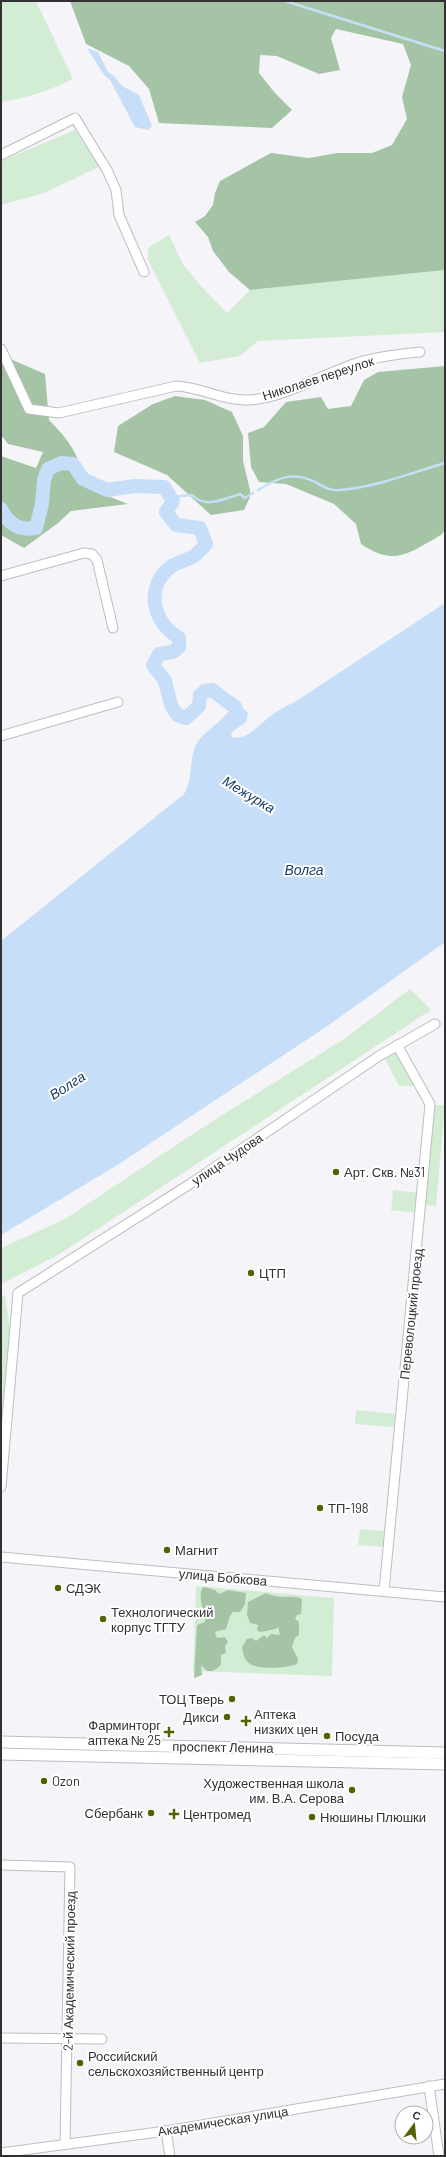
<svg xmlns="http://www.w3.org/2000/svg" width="446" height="2157" font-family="Barlow,sans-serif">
	<rect width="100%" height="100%" fill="#f5f5f9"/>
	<g fill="#d3ecd4">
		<path d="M1,1H36L73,79C49,91 27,98 1,102Z"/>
		<path d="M75,130L99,167L44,193L1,205V161Z"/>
		<path d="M169,235L183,264L199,284L227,313L250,290L445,270V332L258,341L240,356L200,363L148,260V248Z"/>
		<path d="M410,989L431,1010L58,1255L1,1284V1248L65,1219L205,1126L344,1039Z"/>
		<path d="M396,1049L418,1086H399L384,1057Z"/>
		<path d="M433,1105H445L436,1206L424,1205Z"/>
		<path d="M393,1190L418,1193L416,1213L391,1210Z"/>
		<path d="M5,1295L13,1348L1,1487V1297Z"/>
		<path d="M356,1410L395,1414L394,1427L355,1424Z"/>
		<path d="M360,1529L384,1531L383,1547L358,1545Z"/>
		<path d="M196,1586L334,1598L332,1676L193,1671Z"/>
	</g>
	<g fill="#a5c4a6">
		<path d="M70,1H445V270L250,290L229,272L213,251L208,237L195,222L205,216L213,205L215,193L220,181L271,153L309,158L337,153H372L392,145L407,119L402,97L411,65L403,44L336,29L331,38L340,70L319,74L277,56L260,55L259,73L275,93L292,110L272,128L159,123L149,89L129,66L86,44Z"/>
		<path d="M1,355L45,374L49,420C70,441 81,457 85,487L128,504L71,511L58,523L24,548L1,535V456L36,468L43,452L8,444L1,435Z"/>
		<path d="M445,366V530L441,535C409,553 395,567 361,544L356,524L334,504L286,484L259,482L251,467L248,433L264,427L286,402L321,397L328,409L351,406L364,380L378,372Z"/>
		<path d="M175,396L205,400L232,412L243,436V461L250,490V497L244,510L211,515L167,475L114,452L118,426L153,404Z"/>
		<path d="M205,1587L215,1590L219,1594L228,1590L246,1593L245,1604L240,1612H233L230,1616L226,1629L215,1632L217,1638L225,1637L228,1642L225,1646L226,1653L221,1655V1665L213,1671H207L201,1665L202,1675L194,1678L197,1625L205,1622C204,1610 198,1599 202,1588Z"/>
		<path d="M266,1593C280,1600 293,1594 302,1599L301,1614L297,1615L295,1619L299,1622V1635L295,1638L292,1647L298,1659L297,1664C286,1668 260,1670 250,1664C244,1660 243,1653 242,1647L247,1639L252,1638L256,1641L264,1635L267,1638L271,1634L280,1635L278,1627L276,1629L260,1632L257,1630L258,1625L250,1623L247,1615L248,1602Z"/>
	</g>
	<g fill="#c7def8">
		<path d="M87,48L98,52L108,72L114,76L122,86L139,95L152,126L148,130L135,127L110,80L104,75Z"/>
		<path d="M445,603V942L326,1027L119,1164L1,1235V941L184,794C194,778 188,761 196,745C203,731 220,724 229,711L235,707H242L248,713L246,722L232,732L231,737C248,741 260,723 273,714C282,708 291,704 301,698Z"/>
	</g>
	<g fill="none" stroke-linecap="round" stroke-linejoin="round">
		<g stroke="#c7def8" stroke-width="2.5">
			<path d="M285,1L445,51"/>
			<path d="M258,490C277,478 293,471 315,482C324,487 329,491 340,490C376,487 411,473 445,463"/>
			<path d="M170,497L192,495C205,509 224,499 240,494L245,498L253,493"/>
		</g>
		<path stroke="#c7def8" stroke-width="14" d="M1,509C9,524 18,531 36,528L42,504L44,480L48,469L61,463L73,464L83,479L107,490L135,486L164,487L173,501L166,512L176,525L200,528L206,544C201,549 197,555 192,557C185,561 175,563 169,568C145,589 153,622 179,638V647L173,652L159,654L153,665L165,681L171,705L177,715L186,718L199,706L200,695L205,691L212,690L235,707L237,712L230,724"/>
		<g stroke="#bdbdc1" stroke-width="11">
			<g id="minor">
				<path d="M1,155L75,118L107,170L116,190L119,215L144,272"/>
				<path d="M1,349L29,409L59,413L176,386C201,387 223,401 248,400C287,398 323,373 360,362C379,356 400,354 420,352"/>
				<path d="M1,576L84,553L92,554L97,560L113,628"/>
				<path d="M1,736L118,702"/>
				<path d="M1,1487L18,1293L190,1184L379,1056L435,1024"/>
				<path d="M1,1557L445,1597"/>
				<path d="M384,1591L430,1104L397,1045"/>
				<path d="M1,1865L70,1867L65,2144"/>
				<path d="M1,2038L102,2039"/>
				<path d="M429,2086L439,2156"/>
				<path d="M166,2131L170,2156"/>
				<path d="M1,2153L166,2131L445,2084"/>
			</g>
		</g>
		<g stroke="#bdbdc1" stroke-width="13">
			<g id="major">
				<path d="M1,1742L445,1753"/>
				<path d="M1,1754L445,1764"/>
			</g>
		</g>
		<use href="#minor" stroke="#fff" stroke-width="9"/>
		<use href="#major" stroke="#fff" stroke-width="11"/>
	</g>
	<g fill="#536103" stroke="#fff" stroke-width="1.5">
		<circle cx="336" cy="1172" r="4"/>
		<circle cx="251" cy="1273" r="4"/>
		<circle cx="320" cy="1508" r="4"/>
		<circle cx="167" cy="1550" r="4"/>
		<circle cx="58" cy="1588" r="4"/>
		<circle cx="103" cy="1619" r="4"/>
		<circle cx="232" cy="1699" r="4"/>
		<circle cx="227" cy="1717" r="4"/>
		<path d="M244 1715h4v4h4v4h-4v4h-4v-4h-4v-4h4z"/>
		<path d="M167 1726h4v4h4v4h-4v4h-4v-4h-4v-4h4z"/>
		<circle cx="327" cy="1736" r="4"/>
		<circle cx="44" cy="1781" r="4"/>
		<circle cx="352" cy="1790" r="4"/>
		<circle cx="151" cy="1813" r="4"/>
		<path d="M172 1808h4v4h4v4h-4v4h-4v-4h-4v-4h4z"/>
		<circle cx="312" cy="1817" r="4"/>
		<circle cx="80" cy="2063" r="4"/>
	</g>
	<g text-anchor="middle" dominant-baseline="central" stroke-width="4" stroke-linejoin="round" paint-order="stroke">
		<g font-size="13" fill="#323234" stroke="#fff">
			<text transform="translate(318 378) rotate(-18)">Николаев переулок</text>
			<text transform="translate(227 1159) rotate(-34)">улица Чудова</text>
			<text transform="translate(411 1314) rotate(-84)">Переволоцкий проезд</text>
			<text transform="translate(223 1577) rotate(5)">улица Бобкова</text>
			<text transform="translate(223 1747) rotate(1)">проспект Ленина</text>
			<text transform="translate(69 1971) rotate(-89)">2-й Академический проезд</text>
			<text transform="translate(223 2121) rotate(-9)">Академическая улица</text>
		</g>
		<g font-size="13" fill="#323234" stroke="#fff" text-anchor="start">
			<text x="344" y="1172">Арт. Скв. №31</text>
			<text x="259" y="1273">ЦТП</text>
			<text x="328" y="1508">ТП-198</text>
			<text x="175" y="1550">Магнит</text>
			<text x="66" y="1588">СДЭК</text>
			<text x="111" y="1612">Технологический<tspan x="111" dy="15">корпус ТГТУ</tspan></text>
			<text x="224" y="1699" text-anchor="end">ТОЦ Тверь</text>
			<text x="254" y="1714">Аптека<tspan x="254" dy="15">низких цен</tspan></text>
			<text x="219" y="1717" text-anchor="end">Дикси</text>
			<text x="161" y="1725" text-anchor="end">Фарминторг<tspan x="161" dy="15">аптека № 25</tspan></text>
			<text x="335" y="1736">Посуда</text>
			<text x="52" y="1781">Ozon</text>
			<text x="344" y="1783" text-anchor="end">Художественная школа<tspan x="344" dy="15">им. В.А. Серова</tspan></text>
			<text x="143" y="1813" text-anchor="end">Сбербанк</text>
			<text x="183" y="1814">Центромед</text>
			<text x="320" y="1817">Нюшины Плюшки</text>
			<text x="88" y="2056">Российский<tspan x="88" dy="15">сельскохозяйственный центр</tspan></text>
		</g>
		<g font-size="14" font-style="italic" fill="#184069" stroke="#fff">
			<text transform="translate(249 794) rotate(31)">Межурка</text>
			<text x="304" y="869">Волга</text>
			<text transform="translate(67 1085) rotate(-33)">Волга</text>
		</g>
	</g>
	<rect width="446" height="2157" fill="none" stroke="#323234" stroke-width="4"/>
	<g transform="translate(414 2125) rotate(16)"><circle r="19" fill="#ffffff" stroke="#adadae"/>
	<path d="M0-3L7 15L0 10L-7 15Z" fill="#536103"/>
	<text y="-6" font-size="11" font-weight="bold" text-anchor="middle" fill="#323234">С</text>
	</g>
</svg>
